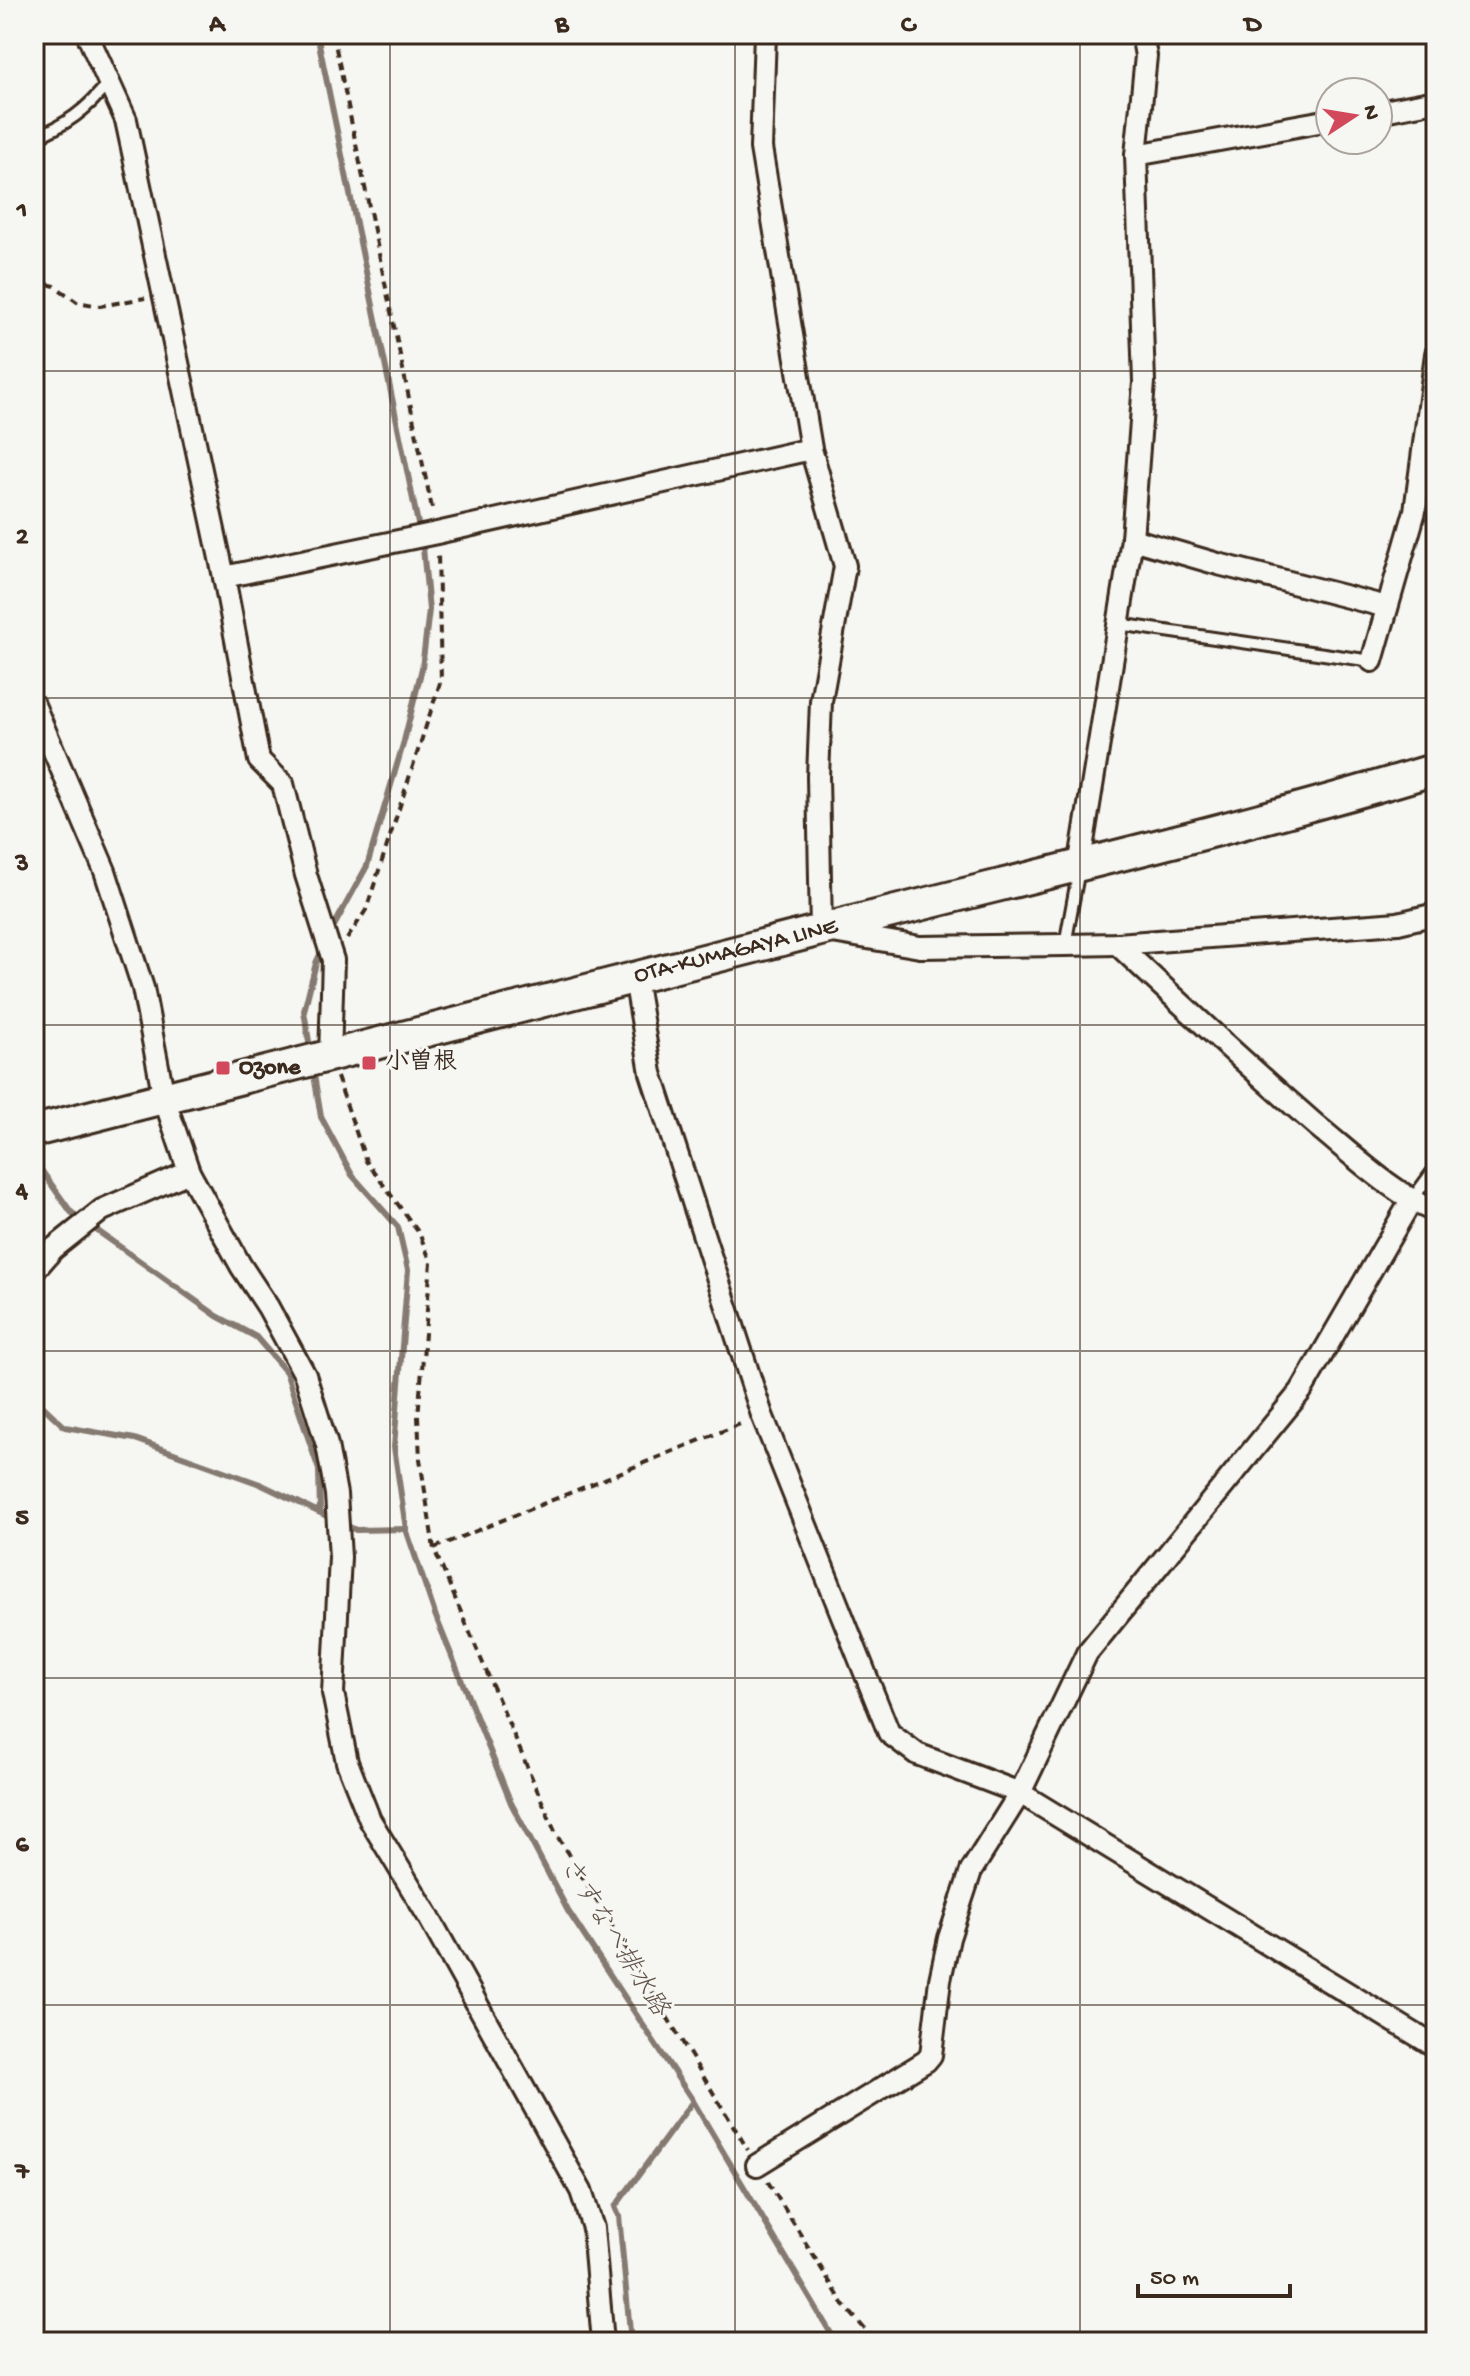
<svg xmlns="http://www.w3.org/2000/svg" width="1470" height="2376" font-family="'Gochi Hand','Klee One',sans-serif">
	<rect width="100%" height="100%" fill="#f6f6f2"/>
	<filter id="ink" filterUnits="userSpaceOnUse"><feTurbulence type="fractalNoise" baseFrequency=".0125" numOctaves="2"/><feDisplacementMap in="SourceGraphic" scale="16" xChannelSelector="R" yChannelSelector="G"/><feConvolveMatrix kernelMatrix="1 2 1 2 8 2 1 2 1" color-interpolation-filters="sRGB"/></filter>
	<g filter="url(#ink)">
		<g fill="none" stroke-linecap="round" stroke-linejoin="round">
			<g stroke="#857a71" stroke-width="6">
				<path d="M317,34L423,548L429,610L422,668L404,741L367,866L329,935"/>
				<path d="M311,1054L304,1011L316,963L323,948"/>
				<path d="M313,1069L321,1117L352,1175L398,1227L408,1270L394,1447L406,1529L436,1617L511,1803L568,1911L693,2101L836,2342"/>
				<path d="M34,1160L71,1212L217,1316L256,1337L286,1372L319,1470L320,1512"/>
				<path d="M34,1398L65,1427L135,1439L260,1484L333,1519"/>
				<path d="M343,1524L356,1530L406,1529"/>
				<path d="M631,2342L619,2216L615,2207L693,2101"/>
			</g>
			<g stroke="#3b2a1e" stroke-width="16">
				<g id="service">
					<path d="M34,138C66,125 87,110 108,83"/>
					<path d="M1118,624L1372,661"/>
					<path d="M1065,945L1079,869"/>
					<path d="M1411,1201L1436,1167"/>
				</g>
			</g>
			<g stroke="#3b2a1e" stroke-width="26">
				<g id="minor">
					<path d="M87,34L126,120L224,577L259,760L283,784L306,875L333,960L330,1057"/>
					<path d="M765,34L761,148L811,449L845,566L821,701L818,777L821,930L920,947L1065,945L1117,944L1398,923L1436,914"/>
					<path d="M1378,112L1436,101"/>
					<path d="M1136,155L1330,120"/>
					<path d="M1132,539L1218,564L1387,607"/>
					<path d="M224,577L437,533L811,449"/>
					<path d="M1372,661L1415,511L1436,354"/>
					<path d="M34,705L105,871L143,988L164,1098L189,1172L241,1266L268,1307L305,1375L327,1445L336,1494L340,1557L333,1693L347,1762L370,1820L427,1914L581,2191L593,2228L603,2342"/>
					<path d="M1079,867L1132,539L1144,382L1136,155L1146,56L1142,34"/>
					<path d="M1117,944C1183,1006 1249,1067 1317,1126C1355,1157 1391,1192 1436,1212"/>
					<path d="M635,978L651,1073L762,1415L889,1733L917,1754L1020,1793L1436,2047"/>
					<path d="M34,1271L53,1249L102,1210L189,1172"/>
					<path d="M757,2165L926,2061L931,2055L940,1980L949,1938L971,1871L1020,1793L1087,1653L1301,1391L1411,1201"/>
				</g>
			</g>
			<g stroke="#3b2a1e" stroke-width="36">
				<path id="secondary" d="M34,1131C295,1066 556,997 817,931C1023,878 1232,831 1436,769"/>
			</g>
			<g stroke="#3b2a1e" stroke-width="4" stroke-dasharray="8 6" stroke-linecap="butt">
				<path d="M333,34L433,513"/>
				<path d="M34,281L55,286L77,302L100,306L145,298"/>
				<path d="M347,939L366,910L441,680L438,554"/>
				<path d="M337,1077L366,1161L419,1233L431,1262L418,1417L420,1459L434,1549L556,1834L748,2150"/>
				<path d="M434,1548L745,1422"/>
				<path d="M768,2182L844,2305L876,2342"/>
			</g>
			<use href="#service" stroke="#f6f6f2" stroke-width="10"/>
			<use href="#minor" stroke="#f6f6f2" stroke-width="20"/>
			<use href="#secondary" stroke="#f6f6f2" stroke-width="30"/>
		</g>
	</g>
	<path fill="none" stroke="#3b2a1e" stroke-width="2" stroke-opacity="0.55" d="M390,34V2342M735,34V2342M1080,34V2342M34,371H1436M34,698H1436M34,1025H1436M34,1351H1436M34,1678H1436M34,2005H1436"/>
	<g fill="#d1495b" stroke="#f6f6f2" stroke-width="3">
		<rect x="361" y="1055" width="16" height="16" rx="4"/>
		<rect x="215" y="1060" width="16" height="16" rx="4"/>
	</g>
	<g text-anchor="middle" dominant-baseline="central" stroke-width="6" stroke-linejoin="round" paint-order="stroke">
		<g font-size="24" fill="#3b2a1e" stroke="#f6f6f2">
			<text transform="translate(736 952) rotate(-14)">OTA-KUMAGAYA LINE</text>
		</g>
		<g font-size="24" font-weight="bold" fill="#3b2a1e" stroke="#f6f6f2" text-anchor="start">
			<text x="385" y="1063">小曽根</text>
			<text x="239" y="1068">Ozone</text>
		</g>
		<g font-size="26" font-style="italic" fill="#605248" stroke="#f6f6f2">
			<text transform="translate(612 1938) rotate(58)">さすなべ排水路</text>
		</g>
	</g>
	<rect width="1470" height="2376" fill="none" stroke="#f6f6f2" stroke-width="88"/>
	<g transform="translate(1354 116) rotate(78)"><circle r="38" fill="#f6f6f2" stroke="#aba49d" stroke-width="2"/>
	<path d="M0-6L14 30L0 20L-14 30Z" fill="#d1495b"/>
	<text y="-12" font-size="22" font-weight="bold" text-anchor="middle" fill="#3b2a1e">N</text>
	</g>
	<path d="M1138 2284v12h152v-12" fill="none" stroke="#3b2a1e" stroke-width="4"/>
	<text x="1150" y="2284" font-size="24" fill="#3b2a1e" stroke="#f6f6f2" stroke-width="6" paint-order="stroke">50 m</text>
	<rect x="44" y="44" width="1382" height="2288" fill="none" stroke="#3b2a1e" stroke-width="3"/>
	<g font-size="26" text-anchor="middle" font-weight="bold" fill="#3b2a1e">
		<text x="217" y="31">A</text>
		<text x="562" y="31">B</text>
		<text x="908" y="31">C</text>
		<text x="1253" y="31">D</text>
		<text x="22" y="217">1</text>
		<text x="22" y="543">2</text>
		<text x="22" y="870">3</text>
		<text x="22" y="1197">4</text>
		<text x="22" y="1524">5</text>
		<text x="22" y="1851">6</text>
		<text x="22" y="2178">7</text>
	</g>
</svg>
